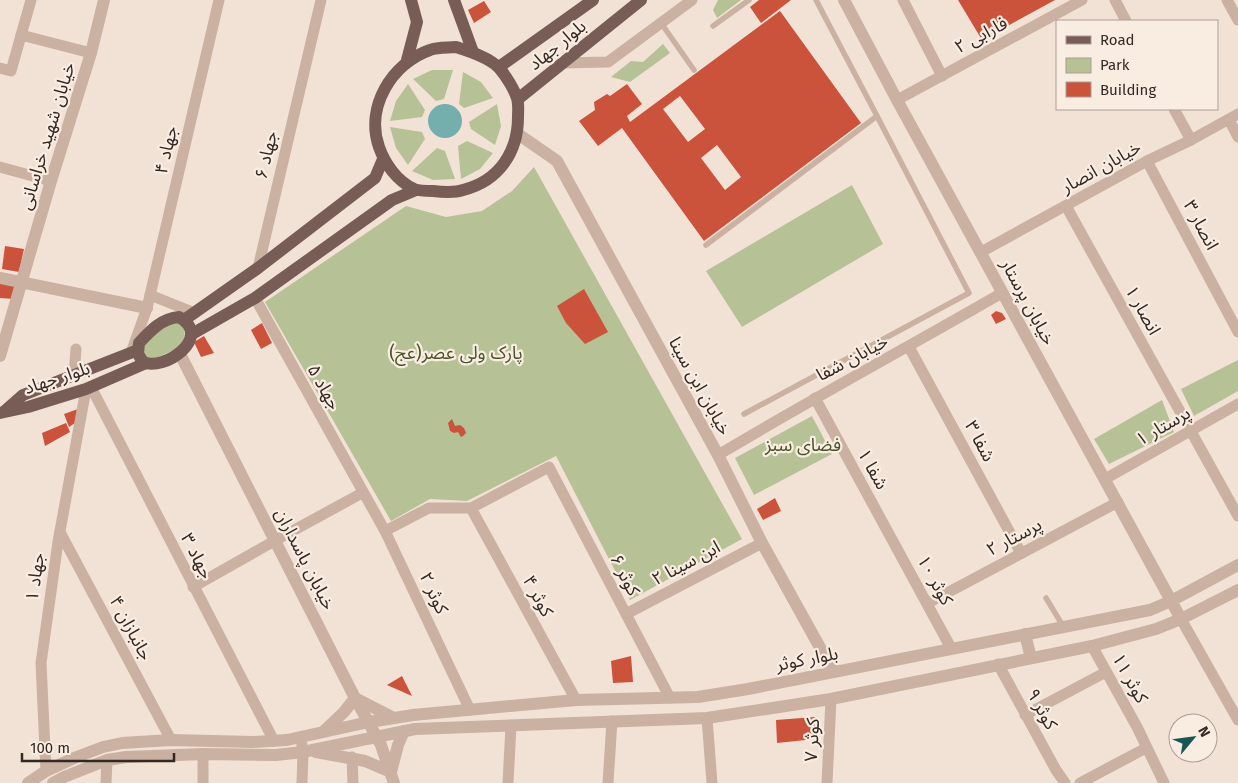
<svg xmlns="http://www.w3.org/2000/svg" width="1238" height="783" font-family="'Fira Sans','Noto Sans Arabic',sans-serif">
	<rect width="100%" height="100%" fill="#f2e2d6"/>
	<g fill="#b6c196">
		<path d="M718,0H741L717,18L713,10Z"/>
		<path d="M663,44L670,53L630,82L611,77L631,61L643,62Z"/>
		<path d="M432,70H453L444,99L436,101L413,79Z"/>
		<path d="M463,72L481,82L493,98L464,108L459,104Z"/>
		<path d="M408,84L425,110L422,117L390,121L396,101Z"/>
		<path d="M497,104L501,126L495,145L471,129L469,122Z"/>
		<path d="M390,127L422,132L425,139L408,165L396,148Z"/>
		<path d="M467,141L493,153L480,169L461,179L458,146Z"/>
		<path d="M437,148L445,151L455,179L433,180L412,171Z"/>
		<path d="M534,167L742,539L630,600L556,456L467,501L430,499L391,521L265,302L406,206L446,217L482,211L512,191Z"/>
		<path d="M852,185L883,244L742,327L706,271Z"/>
		<path d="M184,322L185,345L147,362L140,343L158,326Z"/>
		<path d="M1238,360V391L1194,416L1181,389Z"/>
		<path d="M1162,400L1174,432L1109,464L1094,439Z"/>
		<path d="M812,416L832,454L754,495L735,458Z"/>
	</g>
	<circle fill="#74afad" cx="445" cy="121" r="17"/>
	<g fill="#cb523b" fill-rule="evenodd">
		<path d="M759,0H791L761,23L750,7Z"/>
		<path d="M958,0H1055L982,40Z"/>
		<path d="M484,1L491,12L474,23L468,10Z"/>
		<path d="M780,11L861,123L704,241L622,128L598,146L579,121L595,110L594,102L607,94L610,96L627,84L642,104L627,116L630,122ZM680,96L705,129L688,142L663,109ZM717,145L741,177L725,190L701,158Z"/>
		<path d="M5,246L24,249L19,272L2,269Z"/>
		<path d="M0,282L16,284L14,299L0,298Z"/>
		<path d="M584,289L608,332L585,344L566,323L557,306Z"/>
		<path d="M996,311L1002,313L1006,319L996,324L991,315Z"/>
		<path d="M262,323L272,343L261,349L251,330Z"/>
		<path d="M204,336L214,353L201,357L194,342Z"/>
		<path d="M78,409V421L69,427L64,414Z"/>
		<path d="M452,419L455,426L460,425L464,428L466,433L463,436L461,437L458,432L454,433L450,431L448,423Z"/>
		<path d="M66,423L70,432L45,446L42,433Z"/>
		<path d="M775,498L781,511L763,520L757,509Z"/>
		<path d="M631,656L633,682L613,683L611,661Z"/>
		<path d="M402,676L412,696L387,685Z"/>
		<path d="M815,717V739L777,743L776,720Z"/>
	</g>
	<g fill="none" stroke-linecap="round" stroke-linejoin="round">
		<g stroke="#cab1a2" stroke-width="5.5">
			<path d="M661,23L694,70"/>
			<path d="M713,26L749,0"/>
			<path d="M706,245L877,116L816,0"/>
			<path d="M744,414L969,293L877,116"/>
			<path d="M1046,598L1063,626"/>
		</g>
		<g stroke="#cab1a2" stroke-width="11">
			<path d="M903,0L942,76"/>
			<path d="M1115,0L1126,21"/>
			<path d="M1227,0L1238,20"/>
			<path d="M21,35L91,53"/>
			<path d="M563,63L608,62L692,0"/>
			<path d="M0,68L11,71L31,0"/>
			<path d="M897,100L1082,0"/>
			<path d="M1174,109L1191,140"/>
			<path d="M1229,120L1238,137"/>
			<path d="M1147,161L1238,332"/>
			<path d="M0,167L51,181"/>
			<path d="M1066,206L1238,516"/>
			<path d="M981,252L1147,161L1191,140L1238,114"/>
			<path d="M258,268L321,0"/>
			<path d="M150,295L195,313"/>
			<path d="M255,298L385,531L470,710"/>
			<path d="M909,347L1021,553"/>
			<path d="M132,350L147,308L219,0"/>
			<path d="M74,376L76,349"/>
			<path d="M91,387L274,741"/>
			<path d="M815,398L951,648"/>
			<path d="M718,455C812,399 908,347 1002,293"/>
			<path d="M1105,479L1238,404"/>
			<path d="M471,508L576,700"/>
			<path d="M385,531L429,508H471L549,467L670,698"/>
			<path d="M60,532L171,740"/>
			<path d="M193,587L276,540L362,493"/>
			<path d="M928,603L1118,502"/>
			<path d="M626,614L762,543"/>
			<path d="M1181,619L1238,720"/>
			<path d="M1092,646L1137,727L1164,783"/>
			<path d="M998,664L1056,770L1065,783"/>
			<path d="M1025,715L1106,672"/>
			<path d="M707,718L712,783"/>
			<path d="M301,739L303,752L302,783"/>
			<path d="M352,757L353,783"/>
			<path d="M46,771L41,663L58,542L86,389"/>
			<path d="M106,783L107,760"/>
			<path d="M203,783V754"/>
			<path d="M508,783L511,726"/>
			<path d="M608,783L612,721"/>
			<path d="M827,783L831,699"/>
			<path d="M1080,783L1146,748"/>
		</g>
		<g stroke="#cab1a2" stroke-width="12">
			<path d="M844,0L897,100L1181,619"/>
			<path d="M518,134L557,161L718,455L762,543L833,671"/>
			<path d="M0,278L147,308"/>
			<path d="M179,352L355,698L381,745L394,783"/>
			<path d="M0,356L51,181L91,53L104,0"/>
			<path d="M1025,634L1031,658"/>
			<path d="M324,731L344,712L355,698L394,718"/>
			<path d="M316,752L365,761L391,772L398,745L404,731"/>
			<path d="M28,783L46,771L74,758L103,747L122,743L171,740L253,742L287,740L369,722L413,715L576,700L698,697L748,689L1150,610L1171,601L1238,565"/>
			<path d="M53,783L64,777L107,760L126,757L203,754L276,755L303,752L415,729L707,718L831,699L1092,646L1156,629L1181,619L1238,590"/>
		</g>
		<g stroke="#775d55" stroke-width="12">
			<path d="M454,0L473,52"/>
			<path d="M456,47C469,51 491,58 500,69C506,76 514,89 517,98C519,104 518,111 518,117C518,152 499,181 463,190C454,193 442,192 433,191C427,191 419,191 414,189C397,181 385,164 379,147C365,107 392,63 430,50C438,47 448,48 456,47Z"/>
			<path d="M407,60L417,22L411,0"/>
			<path d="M499,67L593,0"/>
			<path d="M518,99L641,0"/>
			<path d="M179,317C214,337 164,372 143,362L138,354L139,343C150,331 162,318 179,317Z"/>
			<path d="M184,320L258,268L375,178L383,159"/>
			<path d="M192,334L255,298L392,200L416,190"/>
			<path d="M6,410L23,395L138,350"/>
			<path d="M0,413L28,407L86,389L146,363"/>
		</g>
	</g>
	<g text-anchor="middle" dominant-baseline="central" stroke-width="4.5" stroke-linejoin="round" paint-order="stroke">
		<g font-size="18" fill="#342825" stroke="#f9ede2">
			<text transform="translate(981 35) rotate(-28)">فارابی ۲</text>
			<text transform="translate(557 45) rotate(-39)">بلوار جهاد</text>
			<text transform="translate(47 136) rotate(-73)">خیابان شهید خراسانی</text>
			<text transform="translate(166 150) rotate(-77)">جهاد ۴</text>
			<text transform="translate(266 155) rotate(-77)">جهاد ۶</text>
			<text transform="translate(1101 167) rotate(-29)">خیابان انصار</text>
			<text transform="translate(1201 225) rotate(62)">انصار ۳</text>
			<text transform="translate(1028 302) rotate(62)">خیابان پرستار</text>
			<text transform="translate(1143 310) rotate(61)">انصار ۱</text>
			<text transform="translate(852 358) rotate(-28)">خیابان شفا</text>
			<text transform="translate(57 378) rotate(-18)">بلوار جهاد</text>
			<text transform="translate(700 386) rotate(61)">خیابان ابن سینا</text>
			<text transform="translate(324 387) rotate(61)">جهاد ۵</text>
			<text transform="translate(1163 426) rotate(-30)">پرستار ۱</text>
			<text transform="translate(980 441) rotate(62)">شفا ۳</text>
			<text transform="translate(873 469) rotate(61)">شفا ۱</text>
			<text transform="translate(1014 537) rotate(-28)">پرستار ۲</text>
			<text transform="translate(197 556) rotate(63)">جهاد ۳</text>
			<text transform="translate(305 559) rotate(63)">خیابان پاسداران</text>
			<text transform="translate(686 563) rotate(-28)">ابن سینا ۲</text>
			<text transform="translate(625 575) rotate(63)">کوثر ۶</text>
			<text transform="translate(35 577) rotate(-82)">جهاد ۱</text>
			<text transform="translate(935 580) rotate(61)">کوثر ۱۰</text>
			<text transform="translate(434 593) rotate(65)">کوثر ۲</text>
			<text transform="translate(538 596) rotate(62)">کوثر ۴</text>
			<text transform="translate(131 628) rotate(62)">جانبازان ۴</text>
			<text transform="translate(807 659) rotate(-11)">بلوار کوثر</text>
			<text transform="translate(1130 678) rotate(61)">کوثر ۱۱</text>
			<text transform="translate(1042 709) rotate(61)">کوثر ۹</text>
			<text transform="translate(812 740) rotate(-87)">کوثر ۷</text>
		</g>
		<g font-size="18" fill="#475328" stroke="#f9ede2">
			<text x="456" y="353">پارک ولی عصر(عج)</text>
			<text x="803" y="445">فضای سبز</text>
		</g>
	</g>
	<rect x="1056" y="20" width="162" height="90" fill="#f9ede2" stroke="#aa9e96"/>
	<rect x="1066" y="36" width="25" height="8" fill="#775d55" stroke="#aa9e96"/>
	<text x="1100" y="45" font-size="15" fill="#342825">Road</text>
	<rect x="1066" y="58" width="25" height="15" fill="#b6c196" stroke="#aa9e96"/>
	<text x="1100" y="70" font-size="15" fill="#342825">Park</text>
	<rect x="1066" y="82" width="25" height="15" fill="#cb523b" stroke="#aa9e96"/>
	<text x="1100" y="95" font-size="15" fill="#342825">Building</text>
	<g transform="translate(1193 738) rotate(61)"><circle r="24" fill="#f9ede2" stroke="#aa9e96"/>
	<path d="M0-4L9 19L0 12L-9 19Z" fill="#195755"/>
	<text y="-8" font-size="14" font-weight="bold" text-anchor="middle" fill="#342825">N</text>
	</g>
	<path d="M22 753v8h152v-8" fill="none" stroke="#342825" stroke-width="2.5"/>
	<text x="30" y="753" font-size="15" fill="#342825" stroke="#f9ede2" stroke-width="4" paint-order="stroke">100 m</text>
</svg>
